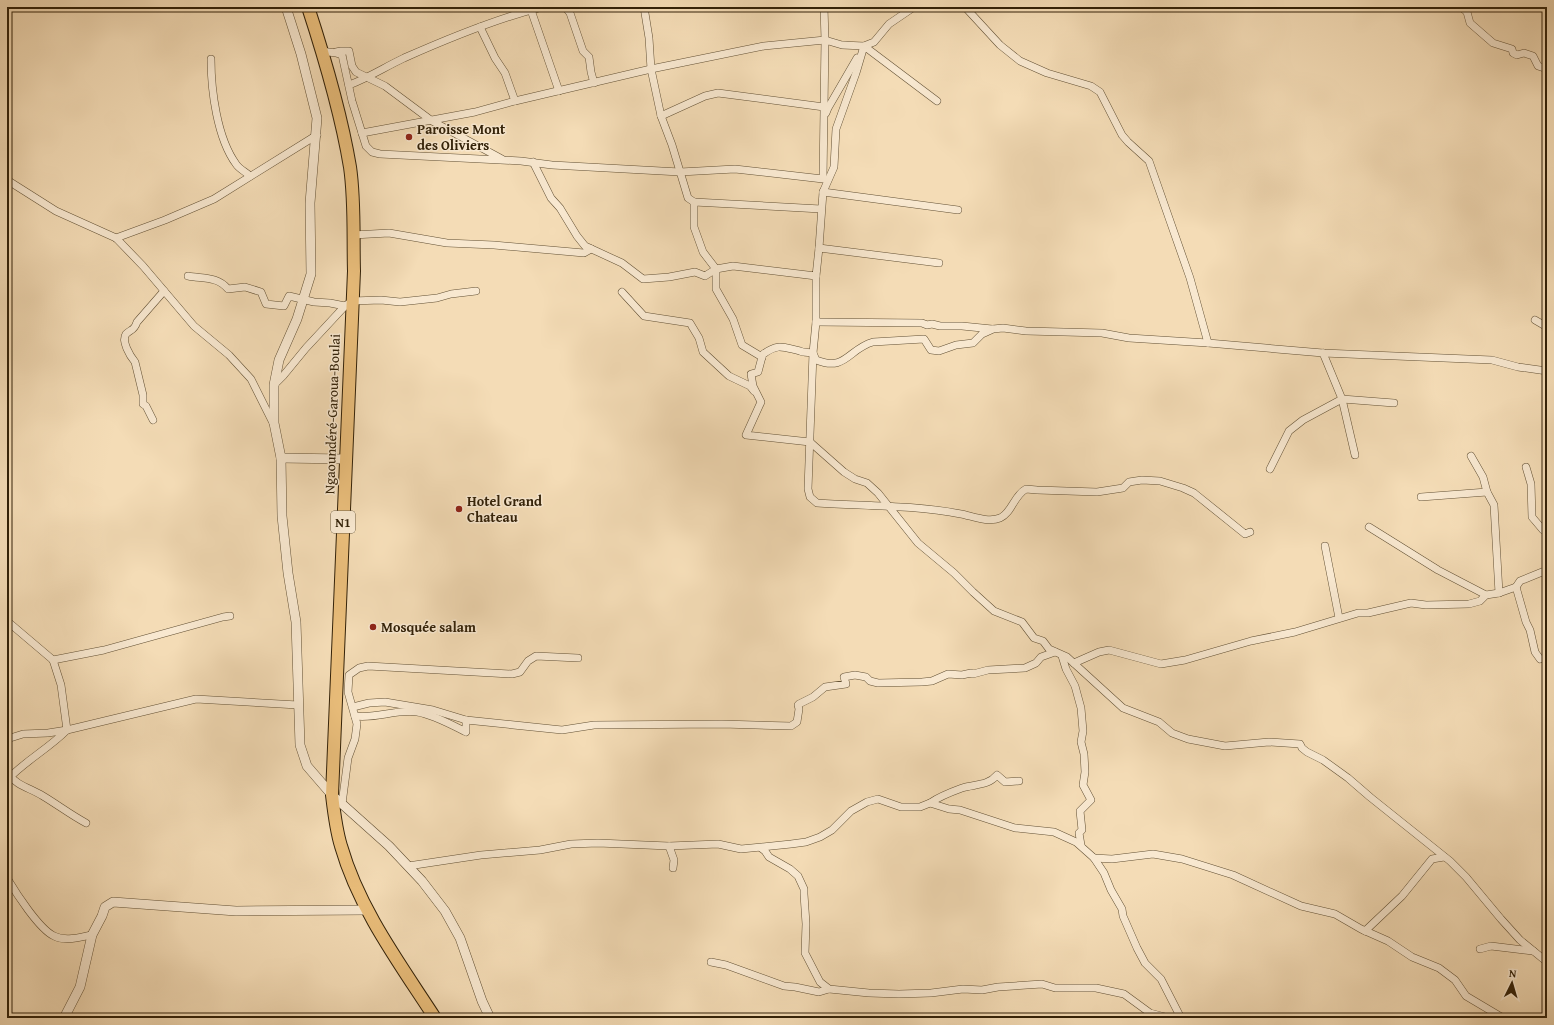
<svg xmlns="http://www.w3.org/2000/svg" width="1554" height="1025" font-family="'Gentium Book Plus',serif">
	<rect width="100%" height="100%" fill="#f4dcb6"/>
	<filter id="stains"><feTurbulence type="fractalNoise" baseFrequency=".005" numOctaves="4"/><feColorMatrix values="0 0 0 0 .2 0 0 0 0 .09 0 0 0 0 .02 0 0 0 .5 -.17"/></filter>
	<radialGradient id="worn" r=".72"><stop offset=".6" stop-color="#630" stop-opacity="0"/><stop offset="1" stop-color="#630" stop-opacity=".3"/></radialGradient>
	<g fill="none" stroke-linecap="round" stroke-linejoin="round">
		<g stroke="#625034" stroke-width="8">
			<g id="minor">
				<path d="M565,7L570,13L583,51L589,57L591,72L594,83"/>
				<path d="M644,7L649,38L651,69L661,116L672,145L688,198L694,202V227L703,252L716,269V289L733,319L742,345L762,357L758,372L751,374L753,386L761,402L746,435L810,442L844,472L855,479L867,483L878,493L918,543L954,573L973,592L994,611L1022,622L1034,638L1043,641L1049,649L1067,657L1123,708L1159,722L1172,733L1188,739L1225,746L1269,742L1300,744L1302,748L1307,752L1323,760L1348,778L1370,797L1450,861L1466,877L1501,919L1520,940L1547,962"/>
				<path d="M965,7L1000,45L1020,61L1047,73L1091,86L1100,92L1122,135L1128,142L1149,161L1190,278L1208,343"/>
				<path d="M1461,7L1467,12L1470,23L1493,43L1512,49L1513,53L1517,55L1524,53L1533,56L1538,66L1547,69"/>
				<path d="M531,10L559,91"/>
				<path d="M480,27L495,58L505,73L515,101"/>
				<path d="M321,51L336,53L342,55L352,101L366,146L372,152L380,154L521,161L552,165L680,172L735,169L823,179L825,40L842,45L864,46L874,42L889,24L914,7"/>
				<path d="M336,52L341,51H349L352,66L356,72L385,86L432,121L502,159"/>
				<path d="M211,59C211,90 217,138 236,164C239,169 246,172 250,176"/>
				<path d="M349,85C368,78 385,67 404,58C449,38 495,19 542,7"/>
				<path d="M826,113L828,108L857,58"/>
				<path d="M661,116L705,96L718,93L824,107"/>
				<path d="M362,133L475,112L515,101L651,69L764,46L825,40L824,7"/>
				<path d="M533,162L551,198L560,208L577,236L585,246L622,263L643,279L669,277L695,272L705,276L716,269L733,266L816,276L819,248L823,192L834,167L836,129L856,73L864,46L937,101"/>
				<path d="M7,180L56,211L116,238L143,266L194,326L229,355L251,379L273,423"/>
				<path d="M823,192L958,210"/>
				<path d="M694,202L821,209"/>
				<path d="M353,235L389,233L447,243L494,245L584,253L591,249"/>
				<path d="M116,238L165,220L214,199L317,135"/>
				<path d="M819,248L939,263"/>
				<path d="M188,276C203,279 217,276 228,289L245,287L261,292L266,304L284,306L289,296L314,302L330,303L345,306L352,301L381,300L400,302L437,298L451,294L476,291"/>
				<path d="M816,276V322L813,353L808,489L810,497L817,503C864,506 915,505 961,514C972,516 988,523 1000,518C1012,513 1014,495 1026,489L1037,490L1097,492L1123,488L1129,482L1142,480L1160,481L1183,488L1194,493L1245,534L1250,532"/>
				<path d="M622,292L644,316L690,323L699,338L703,352L729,376L750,386L754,391"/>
				<path d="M1535,320L1547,327"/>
				<path d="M816,322L922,323L927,325L932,324L940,326H962L992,329"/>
				<path d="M1323,353L1342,399L1355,455"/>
				<path d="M762,357V355C778,343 782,347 800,351C804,353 809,352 813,353L816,360C846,372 848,349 873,342L924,339L931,350L939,351L956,345L973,343L982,334L993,329L1003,328L1026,331L1102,333L1129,338L1208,343L1323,353L1492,360L1518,367L1547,371"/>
				<path d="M274,385L283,376L306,348L345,306"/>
				<path d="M153,420L146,406L143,404V395L135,362C130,356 121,341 126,334C131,329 134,331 137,322L164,291"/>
				<path d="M1471,456L1483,477L1487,492"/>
				<path d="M1526,467L1531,484L1532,517L1543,530L1547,532"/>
				<path d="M1270,469L1289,431L1303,420L1342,399L1394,403"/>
				<path d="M1421,497L1487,492L1494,505L1499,593"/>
				<path d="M1369,527L1438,570L1486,595"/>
				<path d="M1325,546L1339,618"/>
				<path d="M1516,587L1526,622L1530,630L1535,652L1540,659"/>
				<path d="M7,621L53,660L61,685L67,730C48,749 25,761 7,780"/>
				<path d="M1062,656L1066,669L1075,686L1081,708L1083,731L1081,742L1084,754L1085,772L1083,785L1091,800L1080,811L1082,830L1079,833L1081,845"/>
				<path d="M53,660L104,650L223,617L230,616"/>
				<path d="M1074,663L1099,652L1109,650L1161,664L1185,660L1251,641L1295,632L1358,613H1368L1411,603L1426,605L1469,604L1480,601L1486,595L1499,593L1516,587L1520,581L1547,570"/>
				<path d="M353,707L369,703L385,702L433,710L466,720L562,730L594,725L722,724L791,726L797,722L799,709L798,705L799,704L813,697L825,687L846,684L844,677L855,675L866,677L870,681L878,683L922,682L932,681L948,674L962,675L971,673L973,674L988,670L1025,668L1036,663L1041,657L1055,652"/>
				<path d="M355,716C376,719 396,709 417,712C432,714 452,725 466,732V720"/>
				<path d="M7,739L23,734L48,733L67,730L196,699L298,705"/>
				<path d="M7,773C17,786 30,788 43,796C58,805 71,815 86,823"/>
				<path d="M930,803C940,796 951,792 962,788C975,784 988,786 997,775L1005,782L1019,781"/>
				<path d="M342,804L348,758L355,739L357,724L348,692L349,675L359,668L368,666L512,674L520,672L528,661L536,656L578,658"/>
				<path d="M669,846L674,860L673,868"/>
				<path d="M761,848L765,851L769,857L790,869L798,876L804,889V894L806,924L805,953L820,982L829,989L869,993L899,994L931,993L963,989L982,990L998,987L1042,984L1055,988H1096L1124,994L1150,1013L1169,1018"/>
				<path d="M1094,858L1104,873L1111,890L1122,909L1123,916L1137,948L1145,963L1161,979L1181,1018"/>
				<path d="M408,866L481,855L540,850L571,844L598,843L669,846L718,844L741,849L791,844L806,842L820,837L832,830L851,811L867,802L878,799L901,807H920L930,803L949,809L960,810L1015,828L1054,832L1076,842L1094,858L1112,859L1153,854L1182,859L1233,875L1301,906L1335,914L1361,929L1388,941L1412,957L1439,968L1455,980L1466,996L1503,1018"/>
				<path d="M7,878C16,893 39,929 54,936C66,942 80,937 92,935"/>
				<path d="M1365,931L1402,896L1432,859L1444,857"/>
				<path d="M1480,949L1491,946L1533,951"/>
				<path d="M711,962L726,965L784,986L795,987L819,992L829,989"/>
			</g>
		</g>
		<g stroke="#625034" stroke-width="10">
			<g id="tertiary">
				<path d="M286,7L301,54L317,118L310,203L311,274L297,319L279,360L274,385V423L281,458L282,516L288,573L296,622L300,745L307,766L332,795L389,846L422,881L445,911L460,938L482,1001L490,1018"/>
				<path d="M281,458L345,459"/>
				<path d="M64,1018L80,987L92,935L102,916L105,907L113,902L236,911L368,910"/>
			</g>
		</g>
		<g stroke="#322108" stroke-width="14">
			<path id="trunk" d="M308,7C325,59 341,113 350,167C355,201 353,237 354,271L332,795C334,812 336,830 341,846C359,909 400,964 435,1018"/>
		</g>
		<use href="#minor" stroke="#f8e8d0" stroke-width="7"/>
		<use href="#tertiary" stroke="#f8e8d0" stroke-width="9"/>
		<use href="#trunk" stroke="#eabe7b" stroke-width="12"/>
	</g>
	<g fill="#8f2418" stroke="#f8e8d0" stroke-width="1.5">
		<circle cx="409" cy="137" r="4"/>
		<circle cx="459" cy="509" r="4"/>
		<circle cx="373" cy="627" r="4"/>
	</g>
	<g text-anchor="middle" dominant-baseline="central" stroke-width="3" stroke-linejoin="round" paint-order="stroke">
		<rect fill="#f8e8d0" stroke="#6d5d44" stroke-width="1" x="331" y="511" width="24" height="22" rx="3"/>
		<g font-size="13" font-weight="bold" fill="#322108">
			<text x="343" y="522">N1</text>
		</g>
		<g font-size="14" font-weight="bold" fill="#322108" stroke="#f8e8d0" text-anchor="start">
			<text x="417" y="129">Paroisse Mont<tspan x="417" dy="16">des Oliviers</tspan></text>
			<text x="467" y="501">Hotel Grand<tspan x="467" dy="16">Chateau</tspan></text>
			<text x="381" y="627">Mosquée salam</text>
		</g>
		<g font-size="14" fill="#322108" stroke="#f8e8d0">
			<text transform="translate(332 414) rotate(-88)">Ngaoundéré-Garoua-Boulai</text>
		</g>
	</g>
	<rect width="1554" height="1025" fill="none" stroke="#f4dcb6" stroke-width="24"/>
	<rect x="8" y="8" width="1538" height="1009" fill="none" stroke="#322108" stroke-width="2"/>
	<rect x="12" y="12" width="1530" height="1001" fill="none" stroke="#322108"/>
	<g transform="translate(1512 983) rotate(5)" stroke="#f8e8d0" stroke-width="3" paint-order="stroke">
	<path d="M0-3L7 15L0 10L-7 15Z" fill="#322108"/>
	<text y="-6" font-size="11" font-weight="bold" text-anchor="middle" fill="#322108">N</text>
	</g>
	<rect width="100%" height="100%" filter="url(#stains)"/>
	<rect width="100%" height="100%" fill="url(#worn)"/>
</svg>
